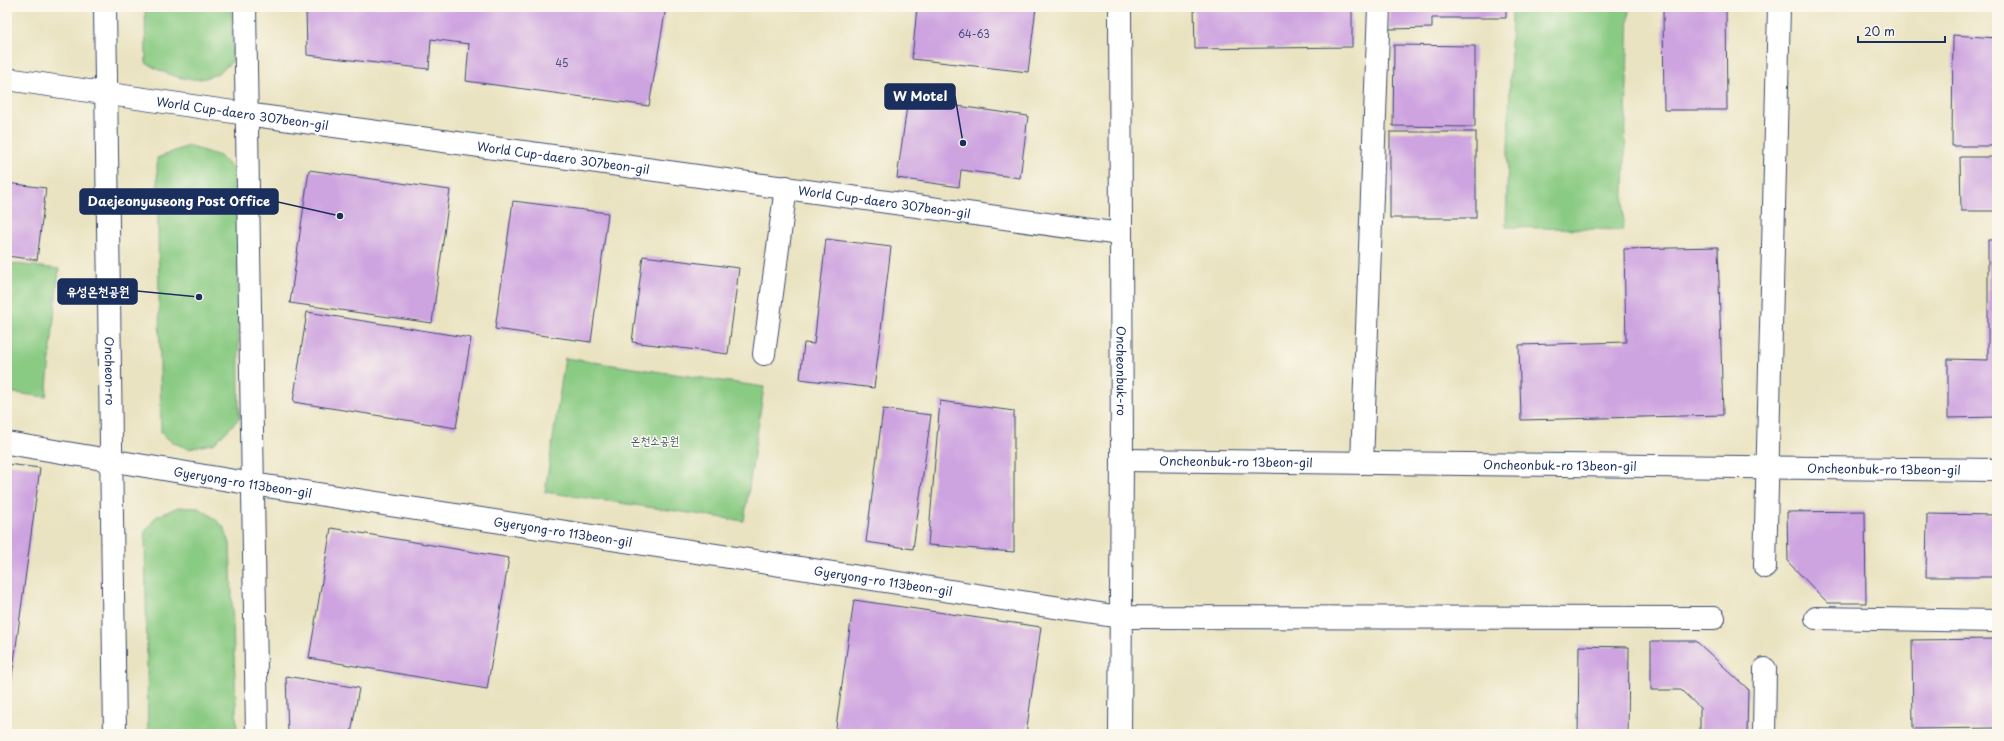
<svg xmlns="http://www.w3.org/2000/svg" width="2004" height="741" font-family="'Playpen Sans','Poor Story',sans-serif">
	<rect width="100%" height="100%" fill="#fbf7ec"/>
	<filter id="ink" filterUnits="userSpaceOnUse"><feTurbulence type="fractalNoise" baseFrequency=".025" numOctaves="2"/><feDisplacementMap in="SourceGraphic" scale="8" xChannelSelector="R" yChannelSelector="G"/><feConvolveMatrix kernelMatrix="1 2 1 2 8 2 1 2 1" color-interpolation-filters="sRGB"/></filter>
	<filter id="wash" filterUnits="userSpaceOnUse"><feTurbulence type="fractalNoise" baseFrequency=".012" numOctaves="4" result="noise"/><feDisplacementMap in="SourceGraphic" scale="16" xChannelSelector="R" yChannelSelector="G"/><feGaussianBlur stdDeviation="0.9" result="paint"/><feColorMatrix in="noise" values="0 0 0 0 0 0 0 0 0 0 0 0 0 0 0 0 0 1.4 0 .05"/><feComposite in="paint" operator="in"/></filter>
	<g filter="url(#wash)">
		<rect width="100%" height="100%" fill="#eae3c1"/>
		<g fill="#8acb83" stroke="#527d70">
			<path d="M145,7H231L233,61C228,65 222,71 216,74C193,86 167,75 146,63Z"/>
			<path d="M1512,7H1629L1623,230L1506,227Z"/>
			<path d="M188,146L220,156L238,174L239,419L215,443L189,449L172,442L161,433L157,158Z"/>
			<path d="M7,263L59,269L46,397L7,392Z"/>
			<path d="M565,358L764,387L744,521L545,492Z"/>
			<path d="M178,507L198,508L210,515L223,526L230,543L237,734H148L145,532L156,517Z"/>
		</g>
		<g id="blocks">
			<g fill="#cda3e0">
				<path d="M306,7H666L649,106L466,81L469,44L431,39L429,69L307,55Z"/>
				<path d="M917,7H1036L1028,72L912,59Z"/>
				<path d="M1194,7H1352V47L1195,49Z"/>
				<path d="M1389,7H1506V18H1432V28L1389,29Z"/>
				<path d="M1663,7H1726L1727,110H1664Z"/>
				<path d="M1953,35L1997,38V146H1952Z"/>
				<path d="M1394,45L1475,46V127L1393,126Z"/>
				<path d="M908,99L1028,116L1020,178L961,170L959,187L897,178Z"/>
				<rect x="1390" y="132" width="86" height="86"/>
				<path d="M1960,157H1997V211H1961Z"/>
				<path d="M309,170L450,190L432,323L290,303Z"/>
				<path d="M7,183L46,188L37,260L7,256Z"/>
				<path d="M513,201L608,213L591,342L495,329Z"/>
				<path d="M826,239L891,247L874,388L800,379L804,343L814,344Z"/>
				<path d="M1988,240H1997V417L1948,418V359L1988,360Z"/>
				<path d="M1718,247L1723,415L1521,420L1519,345L1626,342L1624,249Z"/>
				<path d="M643,256L739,268L728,354L632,342Z"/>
				<path d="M307,312L471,338L456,428L293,402Z"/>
				<path d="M940,401L1014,411V552L928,545Z"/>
				<path d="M883,409L931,415L913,549L866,542Z"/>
				<path d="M7,464L40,468L10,691H7Z"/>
				<path d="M1865,511L1866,603H1828L1788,562L1787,512Z"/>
				<path d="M1927,514L1997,515V577H1926Z"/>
				<path d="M331,528L509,558L487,689L309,658Z"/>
				<path d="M854,600L1041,627L1026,734H835Z"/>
				<path d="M1997,639V728L1913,729L1912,640Z"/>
				<path d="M1651,641H1696L1748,689L1747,734H1700V708L1681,690H1651Z"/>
				<path d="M1579,646L1629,647L1628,734H1578Z"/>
				<path d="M286,676L359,688L351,734H288Z"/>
			</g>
		</g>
	</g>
	<g filter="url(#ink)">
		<use href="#blocks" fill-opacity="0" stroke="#3a4a6d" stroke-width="1"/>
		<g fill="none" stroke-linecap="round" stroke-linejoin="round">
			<g stroke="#3a4a6d" stroke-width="24">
				<g id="minor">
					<path id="s1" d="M105,7L115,734"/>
					<path d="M245,7L257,734"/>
					<path id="s2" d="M1120,7L1122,460L1120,734"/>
					<path id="s3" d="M7,79L247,114L1120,234"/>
					<path d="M764,354L786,187"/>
					<path id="s4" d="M7,443L253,484L1120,617L1714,618"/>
					<path id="s5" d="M1122,460L1997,470"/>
					<path d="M1362,463L1379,7"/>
					<path d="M1765,567L1779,7"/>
					<path d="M1816,618L1997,621"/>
					<path d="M1764,734L1765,669"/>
				</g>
			</g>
			<use href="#minor" stroke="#fff" stroke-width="22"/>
		</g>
	</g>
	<g text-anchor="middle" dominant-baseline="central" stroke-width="3" stroke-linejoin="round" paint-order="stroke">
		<g font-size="10" fill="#484c7e">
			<text x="974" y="33">64-63</text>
			<text x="562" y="62">45</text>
		</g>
		<g font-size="12" fill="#1b2f5e" stroke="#fbf7ec">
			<text stroke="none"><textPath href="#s3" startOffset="238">World Cup-daero 307beon-gil</textPath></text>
			<text stroke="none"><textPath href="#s3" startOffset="562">World Cup-daero 307beon-gil</textPath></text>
			<text stroke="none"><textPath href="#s3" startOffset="886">World Cup-daero 307beon-gil</textPath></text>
			<text stroke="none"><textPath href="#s1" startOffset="364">Oncheon-ro</textPath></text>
			<text stroke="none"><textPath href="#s2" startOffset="364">Oncheonbuk-ro</textPath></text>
			<text stroke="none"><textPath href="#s5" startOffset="114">Oncheonbuk-ro 13beon-gil</textPath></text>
			<text stroke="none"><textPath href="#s5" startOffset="438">Oncheonbuk-ro 13beon-gil</textPath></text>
			<text stroke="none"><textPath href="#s5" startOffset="762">Oncheonbuk-ro 13beon-gil</textPath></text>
			<text stroke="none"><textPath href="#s4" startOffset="239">Gyeryong-ro 113beon-gil</textPath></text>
			<text stroke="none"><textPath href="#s4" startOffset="563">Gyeryong-ro 113beon-gil</textPath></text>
			<text stroke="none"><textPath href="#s4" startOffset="887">Gyeryong-ro 113beon-gil</textPath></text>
		</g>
		<g font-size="12" fill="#3c5e69" stroke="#fbf7ec">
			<text x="655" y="440">온천소공원</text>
		</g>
	</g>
	<path fill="none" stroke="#1b2f5e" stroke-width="1.5" d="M963 143L955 96M340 216L278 202M199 297L137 291"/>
	<g fill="#1b2f5e" stroke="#fbf7ec" stroke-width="1.5">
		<circle cx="963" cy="143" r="4"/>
		<circle cx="340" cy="216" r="4"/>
		<circle cx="199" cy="297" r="4"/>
	</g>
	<g fill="#1b2f5e" stroke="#1b2f5e" stroke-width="1.5">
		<rect x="885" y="84" width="70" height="25" rx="4"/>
		<rect x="80" y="189" width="198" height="25" rx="4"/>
		<rect x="58" y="279" width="79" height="25" rx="4"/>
	</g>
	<g font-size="13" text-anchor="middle" font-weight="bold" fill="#fff">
		<text x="920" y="101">W Motel</text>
		<text x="179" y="206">Daejeonyuseong Post Office</text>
		<text x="98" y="296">유성온천공원</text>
	</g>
	<rect width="2004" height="741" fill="none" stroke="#fbf7ec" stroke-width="24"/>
	<path d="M1858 36v6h87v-6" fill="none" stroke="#1b2f5e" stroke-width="2"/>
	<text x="1864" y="36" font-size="12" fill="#1b2f5e" stroke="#fbf7ec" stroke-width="3" paint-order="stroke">20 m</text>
</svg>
